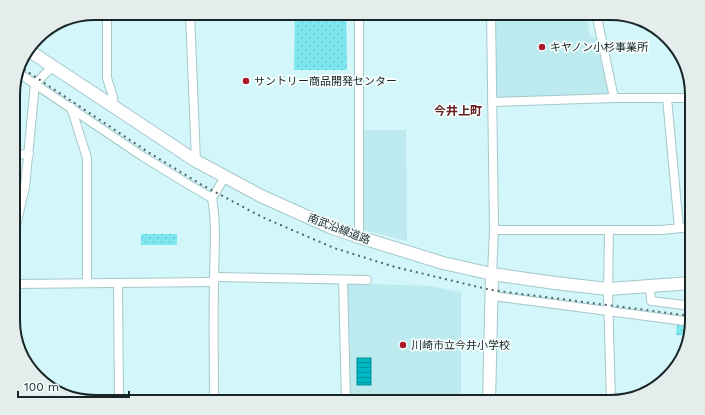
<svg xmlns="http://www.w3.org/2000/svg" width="705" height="415" font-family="'Work Sans','Noto Sans JP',sans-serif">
	<defs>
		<pattern id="green-dots" width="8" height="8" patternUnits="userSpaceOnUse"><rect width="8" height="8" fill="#7de7ef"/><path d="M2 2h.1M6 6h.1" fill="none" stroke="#6bc6cd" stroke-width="1.8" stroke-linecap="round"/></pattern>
		<pattern id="water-rules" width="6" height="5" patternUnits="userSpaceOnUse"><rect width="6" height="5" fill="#00b8c3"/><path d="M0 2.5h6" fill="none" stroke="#01959e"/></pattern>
	</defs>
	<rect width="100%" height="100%" fill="#d2f6f9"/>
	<g fill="#bdeaee">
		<path d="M494,13H587L590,37H596L609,94L496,98Z"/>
		<path d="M362,130H406L407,241L364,230Z"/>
		<path d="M345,283L430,286L461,292V400L350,399Z"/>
	</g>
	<g fill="url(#green-dots)">
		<path d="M317,13H346L347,70H294L295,16H316Z"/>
		<rect x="141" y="234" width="36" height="11"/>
		<path d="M677,322L692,325L688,336L676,335Z"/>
	</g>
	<rect fill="url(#water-rules)" stroke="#078c94" x="357" y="358" width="14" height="27"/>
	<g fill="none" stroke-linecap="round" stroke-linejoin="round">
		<g stroke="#a5c8cb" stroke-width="10">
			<g id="street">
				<path d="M107,13V78L113,97L114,108"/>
				<path d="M190,13L196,161"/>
				<path d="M359,13V237"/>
				<path d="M491,13L494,230L492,274"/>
				<path d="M596,13L614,98H692"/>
				<path d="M17,72L142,156L191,186L212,198"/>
				<path d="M667,98L679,228"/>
				<path d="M492,102L614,98"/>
				<path d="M71,107L87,158V283"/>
				<path d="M14,155L29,154"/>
				<path d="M494,230H661L692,227"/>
				<path d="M609,230L608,295L611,402"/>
				<path d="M14,234L25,187L35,84L53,66"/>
				<path d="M214,277L367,280"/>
				<path d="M343,280L346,402"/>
				<path d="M118,283L119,402"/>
				<path d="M14,284L214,282"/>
				<path d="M650,286L651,301L692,306"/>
				<path d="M492,296L692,322"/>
				<path d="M85,399H134L152,402"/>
				<path d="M214,402C214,362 213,323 214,283C214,254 217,226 212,198L225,177"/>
			</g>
		</g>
		<g stroke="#a5c8cb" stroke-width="14">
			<g id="secondary">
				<path d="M28,50L196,161L261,196L330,227L359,237L443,263L492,274L555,283L608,289L692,283"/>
				<path d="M489,402L492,274"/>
			</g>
		</g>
		<use href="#street" stroke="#fff" stroke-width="8"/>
		<use href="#secondary" stroke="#fff" stroke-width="12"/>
		<path stroke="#506567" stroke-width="2" stroke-dasharray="2 4" stroke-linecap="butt" d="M19,66L148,152L202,185L262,217L334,248L395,267L491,290L692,316"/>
	</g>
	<g fill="#ac172a" stroke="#f6fdfd" stroke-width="1.5">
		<circle cx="542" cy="47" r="4"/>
		<circle cx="246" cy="81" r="4"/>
		<circle cx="403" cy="345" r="4"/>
	</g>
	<g text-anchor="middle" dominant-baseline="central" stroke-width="3.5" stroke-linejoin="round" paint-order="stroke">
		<g font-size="11" fill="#172526" stroke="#f6fdfd" text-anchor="start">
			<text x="550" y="47">キヤノン小杉事業所</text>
			<text x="254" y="81">サントリー商品開発センター</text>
			<text x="411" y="345">川崎市立今井小学校</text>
		</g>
		<g font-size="11" fill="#172526" stroke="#f6fdfd">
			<text transform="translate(339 229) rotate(21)">南武沿線道路</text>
		</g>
		<g font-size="12" font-weight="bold" fill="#662022" stroke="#f6fdfd">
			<text x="458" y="111">今井上町</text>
		</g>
	</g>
	<path d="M0 0H705V415H0ZM95 20H610A75 75 0 0 1 685 95V320A75 75 0 0 1 610 395H95A75 75 0 0 1 20 320V95A75 75 0 0 1 95 20Z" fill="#e4ecec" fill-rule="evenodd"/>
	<path fill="none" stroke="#172526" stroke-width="2" d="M95 20H610A75 75 0 0 1 685 95V320A75 75 0 0 1 610 395H95A75 75 0 0 1 20 320V95A75 75 0 0 1 95 20Z"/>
	<path d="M18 391v6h111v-6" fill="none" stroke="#172526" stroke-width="2"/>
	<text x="24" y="391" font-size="12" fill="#172526" stroke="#f6fdfd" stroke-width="3" paint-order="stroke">100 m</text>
</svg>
